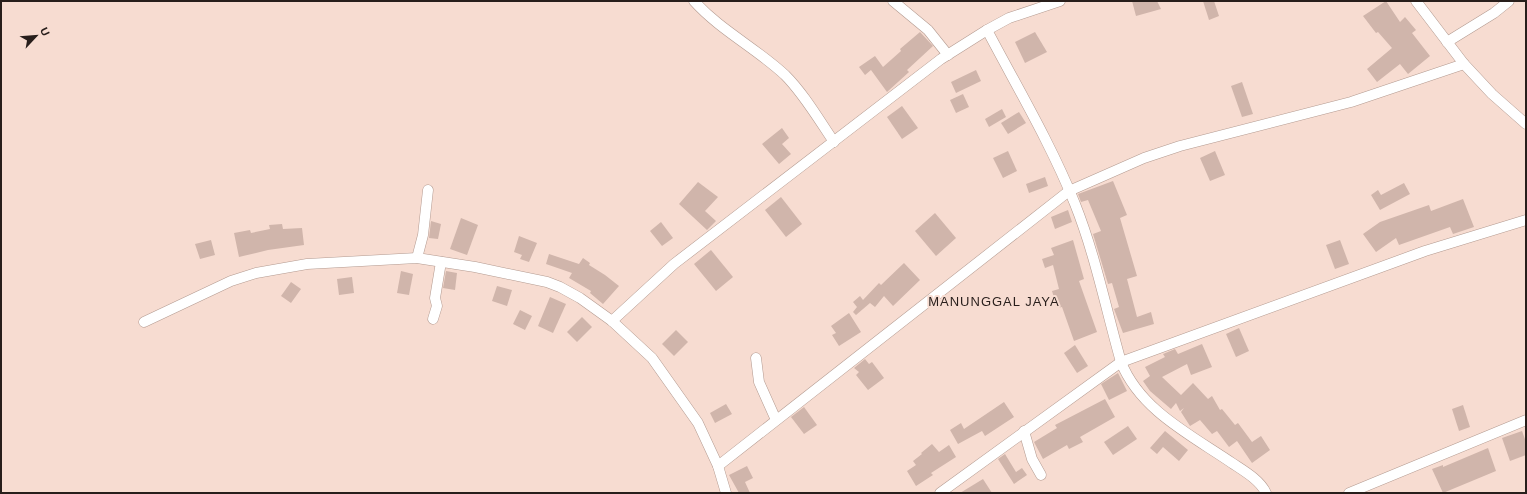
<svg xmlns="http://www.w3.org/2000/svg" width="1527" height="494" font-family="Helvetica,sans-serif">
	<rect width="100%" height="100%" fill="#f7dcd1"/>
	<g fill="#d0b5ab">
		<path d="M1132,1H1157L1161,9L1136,16Z"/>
		<path d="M1203,1H1214L1219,16L1209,20Z"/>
		<path d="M1386,1L1400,22L1405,17L1416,30L1412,33L1430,56L1408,74L1400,64L1377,82L1367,69L1392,48L1378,32L1376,33L1363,16Z"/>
		<path d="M920,32L933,46L907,70L909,72L887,92L871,70L865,75L859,67L875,56L883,67L901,51L900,49Z"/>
		<path d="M1035,32L1047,52L1025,63L1015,42Z"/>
		<path d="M976,70L981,81L956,93L951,82Z"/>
		<path d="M1242,82L1253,114L1242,117L1231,86Z"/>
		<path d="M963,94L969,107L956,113L950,100Z"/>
		<path d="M902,106L918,128L902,139L887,117Z"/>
		<path d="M1002,109L1006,117L989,127L985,119Z"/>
		<path d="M1019,112L1026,123L1008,134L1001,123Z"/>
		<path d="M782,128L789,138L782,144L791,154L779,164L762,144Z"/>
		<path d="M1008,151L1017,171L1003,178L993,158Z"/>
		<path d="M1215,151L1225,175L1210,181L1200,158Z"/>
		<path d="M1045,177L1048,186L1029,193L1026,184Z"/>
		<path d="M1113,181L1127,215L1120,218L1137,276L1127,279L1137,317L1151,312L1154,324L1123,333L1114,309L1119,307L1112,283L1108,284L1093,234L1101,231L1088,200L1081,202L1078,194Z"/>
		<path d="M698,182L718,197L705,211L716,221L707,230L679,204Z"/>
		<path d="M1404,183L1410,194L1380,210L1371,195L1378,190L1381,195Z"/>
		<path d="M781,197L802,224L786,237L765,210Z"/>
		<path d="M1463,199L1474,227L1453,234L1450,227L1399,245L1396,238L1376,252L1363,234L1380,222L1429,205L1431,211Z"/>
		<path d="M1068,210L1072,222L1055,229L1051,217Z"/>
		<path d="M935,213L956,238L936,256L915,231Z"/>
		<path d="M461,218L478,225L467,255L450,249Z"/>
		<path d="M431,221L441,224L438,239L429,238Z"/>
		<path d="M661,222L673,238L662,246L650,231Z"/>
		<path d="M282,224L283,229L302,228L304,245L268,250L239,257L234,233L250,230L251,233L270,229L269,225Z"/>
		<path d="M519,236L537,243L529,262L520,259L522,255L514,252Z"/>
		<path d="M211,240L215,255L200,259L195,244Z"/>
		<path d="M1073,240L1084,279L1079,281L1097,332L1074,341L1062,307L1057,308L1052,291L1059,289L1053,265L1045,268L1042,259L1054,255L1051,248Z"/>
		<path d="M1340,240L1349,264L1335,269L1326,245Z"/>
		<path d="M711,250L733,277L716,291L694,264Z"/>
		<path d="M549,254L579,264L583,258L590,263L589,265L605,275L619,286L603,304L590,293L591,291L569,278L572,273L546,264Z"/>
		<path d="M904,263L920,280L893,306L884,296L875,307L870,303L856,315L853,312L857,307L853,302L860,296L863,300L879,283L881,285Z"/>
		<path d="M401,271L413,274L409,295L397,293Z"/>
		<path d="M446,271L457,273L455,290L443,288Z"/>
		<path d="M352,277L354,293L339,295L337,279Z"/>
		<path d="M291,282L301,289L291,303L281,296Z"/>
		<path d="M497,286L512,290L507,306L492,301Z"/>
		<path d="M550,297L566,304L553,333L538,326Z"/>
		<path d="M520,310L532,316L525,330L513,324Z"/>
		<path d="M849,313L861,332L839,346L832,335L836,333L831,326Z"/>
		<path d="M582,317L592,327L577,342L567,332Z"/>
		<path d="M1239,328L1249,351L1236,357L1226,334Z"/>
		<path d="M676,330L688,342L674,356L662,344Z"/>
		<path d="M1202,344L1212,367L1191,375L1187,364L1162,377L1181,395L1193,383L1208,399L1212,396L1220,410L1222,409L1235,425L1238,423L1252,442L1261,436L1270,450L1252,463L1237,441L1229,447L1217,431L1212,434L1200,420L1190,426L1181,412L1184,408L1180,411L1176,403L1171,409L1150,391L1143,381L1150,376L1145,367L1165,357L1163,354L1175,349L1178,354Z"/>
		<path d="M1075,345L1088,366L1077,373L1064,353Z"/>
		<path d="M865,359L869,364L872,362L884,378L868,390L856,375L859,372L854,368Z"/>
		<path d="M1118,373L1127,391L1109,400L1101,384Z"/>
		<path d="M1105,399L1115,417L1080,437L1083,442L1069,449L1067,445L1043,459L1034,442L1057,428L1055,425Z"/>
		<path d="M1004,402L1014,417L985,436L982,431L958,444L950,430L961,423L964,429Z"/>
		<path d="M726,404L732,414L715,423L710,413Z"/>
		<path d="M1463,405L1470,427L1459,431L1452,409Z"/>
		<path d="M804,407L817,425L804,434L791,417Z"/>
		<path d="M1128,426L1137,439L1113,455L1104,442Z"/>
		<path d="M1165,431L1188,450L1179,461L1163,447L1157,454L1150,448Z"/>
		<path d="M1522,431L1526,442V455L1510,461L1502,438Z"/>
		<path d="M932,444L939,452L949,445L956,457L931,473L933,475L916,486L907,471L916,465L913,461L922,454L921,453Z"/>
		<path d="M1488,448L1496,471L1443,493L1432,469L1443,465V467Z"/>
		<path d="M1005,454L1016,472L1022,468L1027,475L1014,484L998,459Z"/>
		<path d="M747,466L753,478L745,482L750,493H739L729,475Z"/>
		<path d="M983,479L992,493H960Z"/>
	</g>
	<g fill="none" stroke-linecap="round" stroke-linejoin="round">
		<g stroke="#b39a90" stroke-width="11">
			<g id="street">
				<path d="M694,1C720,30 756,48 785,75C804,94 819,120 834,142"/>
				<path d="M893,1L928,30L948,55"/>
				<path d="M1416,1L1464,64L1492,94L1526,124"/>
				<path d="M987,30C1017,87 1051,144 1075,204C1095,254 1106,309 1121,362C1140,410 1191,435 1232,463C1244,471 1260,480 1266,493"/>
				<path d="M1447,42L1494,13L1509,1"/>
				<path d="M417,258L423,235L428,190"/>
				<path d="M433,319L437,306L435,298L441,262"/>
				<path d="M612,321L674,264L941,59L987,30L1009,18L1060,1"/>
				<path d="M144,322L231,281L256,273L307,264L417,258L475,267L547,282L560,287L580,298L612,321L652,358L698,423L718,466L726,493"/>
				<path d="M756,358L759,382L776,420"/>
				<path d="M1024,431L1032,459L1041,475"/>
				<path d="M718,466L1069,191L1144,158L1180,146L1351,102L1464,64"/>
				<path d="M940,493L1121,362L1425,251L1526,220"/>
				<path d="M1349,493L1526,420"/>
			</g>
		</g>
		<use href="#street" stroke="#fff" stroke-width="10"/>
	</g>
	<g text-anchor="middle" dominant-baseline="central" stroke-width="4" stroke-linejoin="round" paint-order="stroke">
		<g font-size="13" letter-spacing="1" fill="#281e1b" stroke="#f7dcd1">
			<text x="994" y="301">MANUNGGAL JAYA</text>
		</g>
	</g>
	<rect width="1527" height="494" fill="none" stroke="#281e1b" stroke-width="4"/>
	<g transform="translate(36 36) rotate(64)" stroke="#f7dcd1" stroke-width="3" paint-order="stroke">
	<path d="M0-3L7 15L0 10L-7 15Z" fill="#281e1b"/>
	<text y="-6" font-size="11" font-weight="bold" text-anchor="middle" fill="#281e1b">U</text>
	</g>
</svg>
